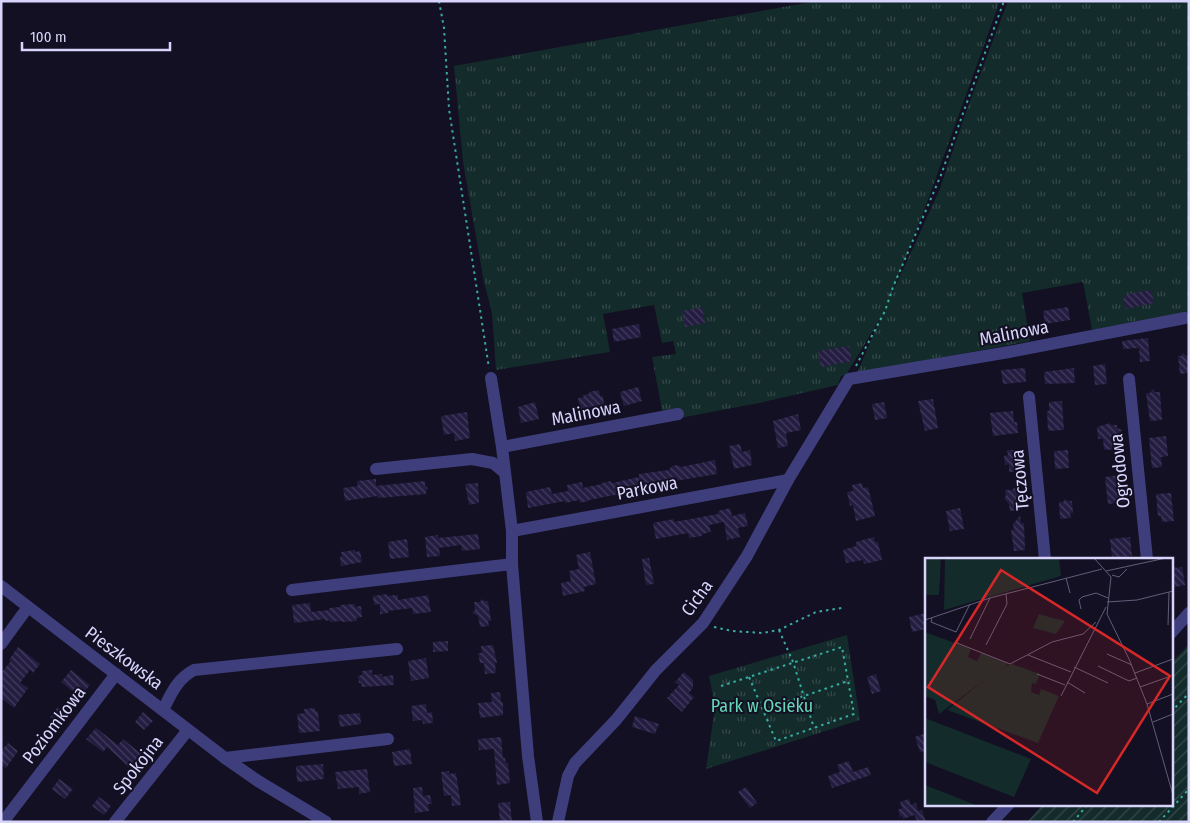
<svg xmlns="http://www.w3.org/2000/svg" width="1190" height="823" font-family="'Fira Sans Condensed',sans-serif">
	<defs>
		<pattern id="grass-tufts" width="24" height="20" patternUnits="userSpaceOnUse" patternTransform="scale(1.25)"><rect width="24" height="20" fill="#132b2a"/><path d="M3 7l-1-3M5 7V3M7 7l1-3M15 17l-1-3M17 17v-4M19 17l1-3" fill="none" stroke="#35494a"/></pattern>
		<pattern id="garden-furrows" width="10" height="10" patternUnits="userSpaceOnUse" patternTransform="scale(1.25)"><rect width="10" height="10" fill="#132b2a"/><path d="M-1 1l2-2M0 10L10 0M9 11l2-2" fill="none" stroke="#35494a"/></pattern>
		<pattern id="building-back-hatch" width="6" height="6" patternUnits="userSpaceOnUse" patternTransform="scale(1.25)"><rect width="6" height="6" fill="#241d41"/><path d="M-1 5l2 2M0 0l6 6M5-1l2 2" fill="none" stroke="#433d5d"/></pattern>
	</defs>
	<rect width="100%" height="100%" fill="#121022"/>
	<g fill="url(#grass-tufts)">
		<path d="M817,1H1000L929,197L890,298L939,191L967,109L1008,1H1189V312L1092,330L1083,282L1022,293L1030,341L857,373L881,317L846,375L841,376L838,385L759,403L664,421L652,357L676,354L673,341L662,343L654,305L603,314L610,352L496,370L492,313L484,282L463,162L454,66Z"/>
		<path d="M847,635L860,720L706,769L715,707L709,676Z"/>
	</g>
	<path fill="url(#garden-furrows)" d="M1189,644V822H1027L1043,804H1171V663Z"/>
	<g fill="url(#building-back-hatch)">
		<path d="M1151,290L1154,303L1126,309L1123,295Z"/>
		<path d="M702,307L705,323L685,327L682,311Z"/>
		<path d="M1068,307L1070,320L1045,324L1043,311Z"/>
		<path d="M639,324L641,337L614,342L612,329Z"/>
		<path d="M1148,338L1150,361L1140,362L1139,348L1123,349L1122,341Z"/>
		<path d="M849,346L852,361L821,367L818,351Z"/>
		<path d="M1183,353L1186,356L1189,355V373L1180,374L1178,356H1181Z"/>
		<path d="M1105,364L1107,384L1095,385L1093,366Z"/>
		<path d="M1025,368L1026,382L1003,384L1001,370Z"/>
		<path d="M1074,368L1075,383L1045,384L1044,372Z"/>
		<path d="M638,387L642,401L624,406L620,392Z"/>
		<path d="M1153,389L1155,392H1160L1162,420L1150,421L1146,393H1150Z"/>
		<path d="M599,390L600,396H603L604,404L580,410L578,398L584,397L583,395L589,394V392Z"/>
		<path d="M933,399L938,428L925,431L918,401Z"/>
		<path d="M1062,401L1064,430L1048,431L1047,411H1049V402Z"/>
		<path d="M535,402L539,419L521,423L518,407Z"/>
		<path d="M884,402L887,418L875,420L872,404Z"/>
		<path d="M1013,411L1014,422H1017L1018,433L993,436L990,413Z"/>
		<path d="M467,412L470,438L455,441L454,433L444,435L441,416Z"/>
		<path d="M798,414L801,430L786,433L788,446L778,448L773,421Z"/>
		<path d="M1110,423L1111,425H1117V428L1122,430L1118,434L1119,449L1104,450L1103,439H1098L1097,427Z"/>
		<path d="M1166,436L1168,456L1161,457L1162,467L1152,468L1149,438Z"/>
		<path d="M740,444L742,452L750,450L752,465L734,469L729,446Z"/>
		<path d="M1007,450H1018L1021,471L1009,472V464L1005,465L1004,456L1008,455Z"/>
		<path d="M1068,450L1069,468L1055,469L1054,451Z"/>
		<path d="M715,460L717,474L651,485V488L589,500V501L580,503L579,500L565,503V501L528,508L526,492L550,487L552,494L568,491L567,485L582,482L583,488L602,484V483L611,481L612,483L639,477V474L669,470L672,466L677,465L681,467Z"/>
		<path d="M1121,475L1125,502L1108,504L1105,477Z"/>
		<path d="M376,479V486L425,481V486L428,488L426,491V494L378,498V496L345,501L343,488L358,486L357,481Z"/>
		<path d="M478,483L479,503L469,505L465,484Z"/>
		<path d="M862,483L863,488L868,487L875,516L856,521L853,505L850,506L847,492L853,491L852,485Z"/>
		<path d="M1015,487L1017,489H1020L1022,505H1019L1020,510L1010,511L1009,504L1004,498L1006,496L1005,490H1012Z"/>
		<path d="M1171,493L1174,521L1162,522L1161,516H1158L1156,494Z"/>
		<path d="M1065,499L1068,501H1072L1073,513H1070L1071,518L1060,519L1059,502H1063Z"/>
		<path d="M730,508L732,516L745,513L748,526L738,528L740,537L727,540L724,522L709,525L711,532L702,534V536L689,538L688,533L656,539L653,523L674,519V522L718,514V511Z"/>
		<path d="M960,508L964,529L950,531L946,511Z"/>
		<path d="M1020,516L1021,523H1024L1025,550L1014,551L1011,530H1014L1013,524Z"/>
		<path d="M478,534L480,549L462,551L461,545L439,548L440,556L427,557L425,537L438,535V538Z"/>
		<path d="M874,537L875,542H878L882,560L864,564L863,560L846,563L843,550L856,546V542Z"/>
		<path d="M1130,537L1132,556L1112,558L1110,539Z"/>
		<path d="M407,539L409,557L390,559L388,542Z"/>
		<path d="M355,550V552L360,551L362,562L341,566L340,557L342,556L341,552Z"/>
		<path d="M590,552L596,584L584,587L585,591L563,596L561,583L571,581L569,571L579,569L576,555Z"/>
		<path d="M649,558L654,584L646,585L642,559Z"/>
		<path d="M1182,567L1185,585L1171,588V568Z"/>
		<path d="M387,594V596L398,595V600L428,595L431,612L413,614L412,608L388,611V613L380,614V604L374,605L373,596Z"/>
		<path d="M482,599L485,601H488L491,621H488L489,626L480,627L478,616L472,613L475,610L474,602H480Z"/>
		<path d="M310,603L311,612L329,610V608L340,607V605L355,604V607L361,606L362,617L356,618L357,621L342,622L341,621L330,622V620L325,621V619L294,623L292,605Z"/>
		<path d="M926,613V629L912,632L909,617Z"/>
		<path d="M448,641V651L433,652V642Z"/>
		<path d="M493,645L497,663H495L496,673L485,674L484,663H480L478,653H482L481,646Z"/>
		<path d="M18,647L40,664L33,673L30,670L20,683L28,688L14,708L1,698V673L11,661L9,660Z"/>
		<path d="M426,658L429,678L411,681L408,661Z"/>
		<path d="M71,670L90,685L80,697L61,682Z"/>
		<path d="M372,670V675L382,674V677L393,675L394,685L362,687L361,683H359L358,676L362,675V671Z"/>
		<path d="M684,672L693,680V688L689,693L694,697L682,712L667,698L679,685L675,682Z"/>
		<path d="M876,674L881,691L872,694L867,677Z"/>
		<path d="M500,692L501,701L503,703V715L480,718L478,703L492,702L491,693Z"/>
		<path d="M69,702L75,707L61,726L50,717L58,707L62,710Z"/>
		<path d="M426,704L427,713L432,712L433,723L423,724L422,720L413,721L411,706Z"/>
		<path d="M315,708L316,712L318,711L320,731L299,733L297,714L305,713L304,709Z"/>
		<path d="M143,712L153,721L144,730L135,722Z"/>
		<path d="M360,713L361,724L340,727L338,715Z"/>
		<path d="M635,716L659,724L655,734L632,727Z"/>
		<path d="M96,728L118,745L123,739L141,754L129,767L107,747L103,752L86,739Z"/>
		<path d="M926,733V751L920,752L915,737Z"/>
		<path d="M501,737L503,758H505L506,763H508L510,783L497,785L494,749L479,750L478,739Z"/>
		<path d="M8,743L18,751L6,768L1,765V751Z"/>
		<path d="M410,749L412,764L394,766L392,752Z"/>
		<path d="M849,761L853,772L868,767L871,775L832,788L828,776L840,772L837,765Z"/>
		<path d="M323,764L324,779L297,782L296,766Z"/>
		<path d="M367,769L370,792L359,794V787L338,789L335,772Z"/>
		<path d="M449,771V774L456,773L461,805L452,806L451,795L444,796L441,772Z"/>
		<path d="M59,779L73,789L65,799L52,789Z"/>
		<path d="M422,787L423,796L430,795L432,804H428L429,811L415,813L413,788Z"/>
		<path d="M746,787L757,803L750,808L738,792Z"/>
		<path d="M99,797L111,806L104,815L92,806Z"/>
		<path d="M909,799L911,805L916,803L918,811L922,810L926,822H918L914,815L903,819L902,816L900,817L898,810L902,808L900,802Z"/>
		<path d="M510,802L512,822H500L498,803Z"/>
	</g>
	<g fill="none" stroke-linecap="round" stroke-linejoin="round">
		<g stroke="#38aca3" stroke-width="2" stroke-dasharray="2.5 4" stroke-linecap="butt">
			<path d="M439,1L444,28L449,109L489,368"/>
			<path d="M856,366L885,311L893,287L941,175L966,105L1004,1"/>
			<path d="M714,627L732,631L762,633L779,630L816,612L842,608"/>
			<path d="M779,630L793,662L814,728"/>
			<path d="M721,686L842,647L854,714L776,741L749,677"/>
			<path d="M763,710L848,681"/>
			<path d="M1171,712L1189,693"/>
			<path d="M1073,822L1088,804"/>
			<path d="M1159,822L1189,789"/>
		</g>
		<g stroke="#3f3e7d" stroke-width="12">
			<path d="M491,378L502,447L512,531V564L528,756L537,822"/>
			<path d="M1129,379L1147,559"/>
			<path d="M1029,397L1045,559"/>
			<path d="M502,447L678,414"/>
			<path d="M376,469L472,459L493,463L505,473"/>
			<path d="M512,531L788,480"/>
			<path d="M1,586L225,758L258,781L326,822"/>
			<path d="M292,590L512,564"/>
			<path d="M1171,633L1189,613"/>
			<path d="M1,644L28,607"/>
			<path d="M163,710C171,694 177,679 194,670L397,649"/>
			<path d="M225,758L388,739"/>
			<path d="M3,822L116,674"/>
			<path d="M115,822L188,730"/>
			<path d="M558,822L568,776L575,763L616,720L656,670L703,623L747,556L788,480L849,379L1009,352L1185,318"/>
			<path d="M992,822L1009,804"/>
		</g>
	</g>
	<g text-anchor="middle" dominant-baseline="central" stroke-width="4" stroke-linejoin="round" paint-order="stroke">
		<g font-size="18" fill="#d8d4fc" stroke="#121022">
			<text transform="translate(1014 333) rotate(-11)">Malinowa</text>
			<text transform="translate(586 413) rotate(-11)">Malinowa</text>
			<text transform="translate(1120 471) rotate(-96)">Ogrodowa</text>
			<text transform="translate(1020 480) rotate(-95)">Tęczowa</text>
			<text transform="translate(647 488) rotate(-11)">Parkowa</text>
			<text transform="translate(697 598) rotate(-54)">Cicha</text>
			<text transform="translate(124 658) rotate(37)">Pieszkowska</text>
			<text transform="translate(54 725) rotate(-53)">Poziomkowa</text>
			<text transform="translate(138 765) rotate(-52)">Spokojna</text>
		</g>
		<g font-size="18" fill="#65d6b8" stroke="#121022">
			<text x="762" y="706">Park w Osieku</text>
		</g>
	</g>
	<g transform="translate(925 558)">
		<rect width="248" height="248" fill="#121022"/>
		<path d="M114,56L128,60L140,63L131,76L108,70ZM0,74L46,91L43,99L52,103L56,95L83,106L79,109L87,106L115,116L111,126L107,125L106,134L114,137L116,131L134,138L113,185L22,152L62,120L14,156L10,142L0,138ZM0,160L106,201L89,239L0,204ZM0,227L51,247H0Z" fill="#132b2a"/>
		<path d="M0,0H16L14,37H0ZM20,0H134L136,18L19,52Z" fill="#132b2a"/>
		<path fill="none" stroke="#615e79" stroke-width="1" d="M169,0L186,19L182,56L204,101L222,146L248,237M181,13L241,0M187,17L194,19L202,11M141,20L145,35M182,44L212,42L248,33M156,51L154,42L157,39L171,35L183,40M7,60L6,64L31,74L45,46M0,62L65,40L177,11M243,67L244,34M45,81L65,40M32,85L85,106L127,84L158,76L171,64M61,87L82,46L81,36M182,96L207,107M103,97L146,114M173,108L204,123L212,120M149,109L183,125M210,115L248,101M112,116L140,127M142,124L160,135M215,129L246,118M136,138L181,49M222,146L248,136M228,164L248,156"/>
		<path fill="#d62828" fill-opacity="0.15" stroke="#d62828" stroke-width="2.5" d="M76,12L245,118L172,235L3,129Z"/>
		<rect width="248" height="248" fill="none" stroke="#d8d4fc" stroke-width="2.5"/>
	</g>
	<rect width="1190" height="823" fill="none" stroke="#d8d4fc" stroke-width="5"/>
	<path d="M22 42v8h148v-8" fill="none" stroke="#d8d4fc" stroke-width="2.5"/>
	<text x="30" y="42" font-size="15" fill="#d8d4fc" stroke="#121022" stroke-width="4" paint-order="stroke">100 m</text>
</svg>
